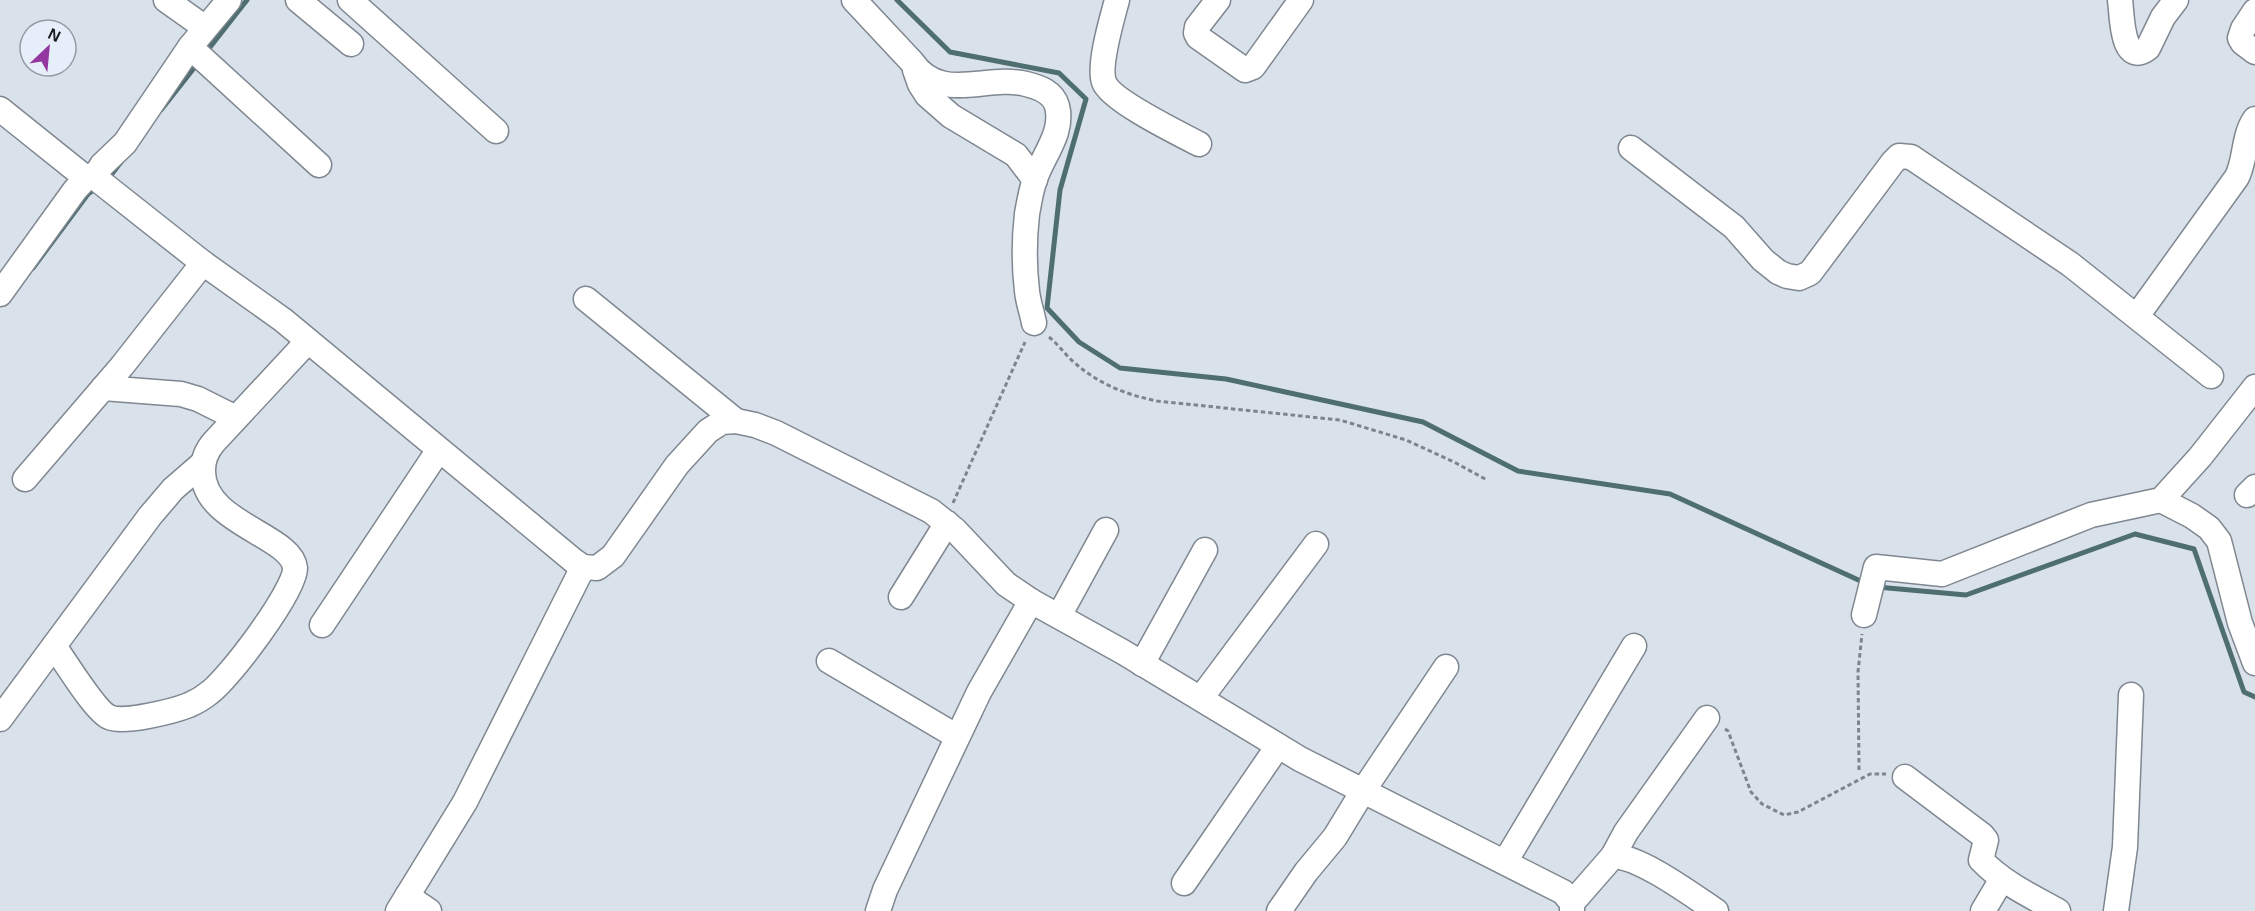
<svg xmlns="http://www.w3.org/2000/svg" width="2255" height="911" font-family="Arial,sans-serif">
	<rect width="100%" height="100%" fill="#d9e2eb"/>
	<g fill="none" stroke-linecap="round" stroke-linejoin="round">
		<g stroke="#4f6e71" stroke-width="5">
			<path d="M897,0L950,52L1059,73L1086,99L1060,190L1047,308L1079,342L1120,368L1226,379L1423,422L1518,471L1670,494L1865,583"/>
			<path d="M207,51L247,0"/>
			<path d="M161,110L198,63"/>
			<path d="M108,179L121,162"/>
			<path d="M33,268L88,194L98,187"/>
			<path d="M1877,587L1966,595L2135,534L2194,549L2244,692L2255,697"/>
		</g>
		<g stroke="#7f8790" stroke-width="27">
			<g id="minor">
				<path d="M166,0L204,27"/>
				<path d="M229,0L190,47L125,143L102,165L97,173L98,180L203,263L283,320L574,561L583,567L597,568L613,556L677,465L708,431L722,422L736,421L755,425L776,433L931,511L955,530L1006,584L1031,601L1123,652L1300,759L1563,892L1572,903V911"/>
				<path d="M298,0L351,44"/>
				<path d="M350,0L496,131"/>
				<path d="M854,0L912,62C941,104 986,74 1026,84C1039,87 1053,92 1057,106C1064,133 1043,155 1035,179C1031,190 1029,203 1027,214C1024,240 1024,266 1027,291C1028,302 1032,312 1034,323"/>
				<path d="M1117,0C1112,19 1098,65 1104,82C1110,100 1180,134 1199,144"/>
				<path d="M1218,0L1197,27L1196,33L1198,37L1245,70L1253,67L1301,0"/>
				<path d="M2120,0C2122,12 2121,69 2148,48L2163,17L2176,0"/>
				<path d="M2255,11L2243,29L2240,38L2243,43L2255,52"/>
				<path d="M190,47L319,165"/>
				<path d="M915,70L920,84L927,95L951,116L1016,155L1035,180"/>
				<path d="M0,109L86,178"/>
				<path d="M1631,148L1734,227L1763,260L1778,272L1787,276L1799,278L1810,273L1816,265L1893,162L1899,156L1911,157L2070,264L2211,376"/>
				<path d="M0,294L75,190L86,178L97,173"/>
				<path d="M586,299L736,421"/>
				<path d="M2137,316L2237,177C2246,159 2243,136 2255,119"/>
				<path d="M103,388L181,394L198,399L236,418"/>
				<path d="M25,479L122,366L203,263"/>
				<path d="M2247,495L2255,487"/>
				<path d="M2161,500L2192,516L2209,528L2219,541L2240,623L2255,663"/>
				<path d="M901,597L947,523"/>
				<path d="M1864,615L1876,567L1942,574L2091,515L2161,500L2200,457L2255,387"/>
				<path d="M1059,616L1106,530"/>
				<path d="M322,625L438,451"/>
				<path d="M54,646C65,661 95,711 109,717C123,724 174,711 189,705C196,702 203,698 209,693C228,680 296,590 295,568C292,535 201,523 203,470C203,459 207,450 214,442L308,341"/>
				<path d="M829,661L956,736"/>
				<path d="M1142,664L1205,550"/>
				<path d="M1201,698L1316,544"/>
				<path d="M0,719L150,516L173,489L203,463"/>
				<path d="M1905,777L1982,835L1986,840L1981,860C2003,883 2031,896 2058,911"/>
				<path d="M1613,856L1626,832L1707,718"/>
				<path d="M1505,862L1634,646"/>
				<path d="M1184,883L1278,746"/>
				<path d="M407,896L429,911"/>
				<path d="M1572,903L1613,856C1641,857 1692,895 1716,911"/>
				<path d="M398,911L465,802L583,567"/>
				<path d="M878,911L885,890L979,692L1031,601"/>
				<path d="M1279,911L1306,872L1335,837L1363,791L1446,667"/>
				<path d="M1983,911L2002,879"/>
				<path d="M2116,911L2125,847L2131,695"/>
			</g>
		</g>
		<g stroke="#7e848b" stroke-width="3" stroke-dasharray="4.5 3" stroke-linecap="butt">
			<path d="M1049,337C1059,345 1066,356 1076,364C1099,384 1127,395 1157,401L1340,420L1406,440L1454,462L1487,480"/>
			<path d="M953,503L1025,342"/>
			<path d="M1725,729L1728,731L1751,792L1762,804L1784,815L1798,812L1870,774H1886"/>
			<path d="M1859,770L1858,672L1862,634"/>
		</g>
		<use href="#minor" stroke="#fff" stroke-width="24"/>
	</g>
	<g transform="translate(48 48) rotate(26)"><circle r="28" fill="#e6eff9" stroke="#949aa1" stroke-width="1.5"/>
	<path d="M0-4.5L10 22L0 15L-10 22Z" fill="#9436a0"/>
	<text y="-9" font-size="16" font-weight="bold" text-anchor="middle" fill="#181b1e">N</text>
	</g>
</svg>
